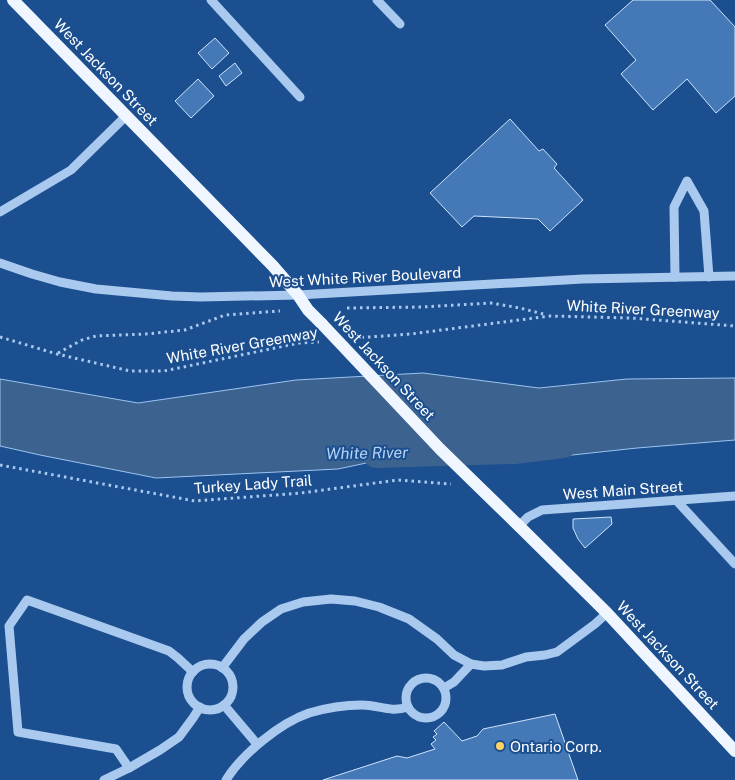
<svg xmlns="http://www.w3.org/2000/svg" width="735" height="780" font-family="'Public Sans',sans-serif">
	<rect width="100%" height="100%" fill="#1b4f8f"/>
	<path fill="#3c6290" stroke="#9cc4f0" d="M423,373L539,388L627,379L735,378V440L637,448L563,456L479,439L338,469L156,478L40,455L0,446V379L138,403L296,380Z"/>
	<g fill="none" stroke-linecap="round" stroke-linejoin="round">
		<path stroke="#3c6290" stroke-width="30" d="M377,453L514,449L563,443"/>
	</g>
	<g fill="#4478b7" stroke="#cfe3fa">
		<path d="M633,0H710L735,27V96L716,113L687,79L653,110L621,74L636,60L605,25Z"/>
		<path d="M215,38L229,53L212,69L198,53Z"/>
		<path d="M235,63L242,73L226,86L219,76Z"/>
		<path d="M198,79L214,96L191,118L175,101Z"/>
		<path d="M510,119L539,151L543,149L557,164L554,168L583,200L550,231L538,219L474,216L462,227L430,193Z"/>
		<path d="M611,517L612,524L585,548L578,539L573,528V519Z"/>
		<path d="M555,714L578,780H323L397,756L407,758L435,749L431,744L436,740L433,737L437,734L434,731L444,722L462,741L477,736L483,729Z"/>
	</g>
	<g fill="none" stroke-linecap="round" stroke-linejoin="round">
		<g stroke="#a9c9ee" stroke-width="3" stroke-dasharray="2.5 4" stroke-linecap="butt">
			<path d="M347,308L422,307L491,303L520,308L547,315"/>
			<path d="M0,337L57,354L130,371H164L299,343L319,342"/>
			<path d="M355,338L411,334L550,316L631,318L735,326"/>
			<path d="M58,353L82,340L96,336L146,334L185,330L225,315L280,311"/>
			<path d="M0,465L195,501L301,493L398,480L451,484"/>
		</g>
		<g stroke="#a9c9ee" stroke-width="9">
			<path d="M211,0L300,97"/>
			<path d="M377,0L400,24"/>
			<path d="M0,212L71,170L126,116"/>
			<path d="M0,263L32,274L60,282L96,289L172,296L201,297L298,295L583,279L735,276"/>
			<path d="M675,277L674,207L687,181L704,211L709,277"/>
			<path d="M676,500L735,564"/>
			<path d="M519,526L528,517L542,510L735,496"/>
			<circle cx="210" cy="687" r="23"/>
			<path d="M222,668L244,639L262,622L281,609L303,602L331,599L355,601L379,607L409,619L437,639L454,655L471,664L484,666L502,665L526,657L545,655L557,652L595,624L607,613"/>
			<circle cx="426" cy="698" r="20"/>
			<path d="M444,688L454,682L471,664"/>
			<path d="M224,705L257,744"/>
			<path d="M129,768L116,749L18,732L9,626L27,600L169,651L178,658L193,672"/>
			<path d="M104,780L129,768L160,750L179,737L193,718L200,707"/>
			<path d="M226,780C242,754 280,723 309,713C326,708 344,705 362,705C379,705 390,713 408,707"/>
		</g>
		<g stroke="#f0f6ff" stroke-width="12">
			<path d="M13,0L273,266L298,295L308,310L322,324"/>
			<path d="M519,526L607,613L735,751"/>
		</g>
		<path stroke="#f0f6ff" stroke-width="12" d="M322,324L440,449L519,526"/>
	</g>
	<circle fill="#ffd166" stroke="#1b4f8f" stroke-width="2" cx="500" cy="746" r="5"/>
	<g text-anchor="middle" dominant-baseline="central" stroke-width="4" stroke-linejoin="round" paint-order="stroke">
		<g font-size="15" fill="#fff" stroke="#1b4f8f">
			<text transform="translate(106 72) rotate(46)">West Jackson Street</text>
			<text transform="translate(365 277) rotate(-3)">West White River Boulevard</text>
			<text transform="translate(643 309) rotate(3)">White River Greenway</text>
			<text transform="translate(242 345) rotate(-10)">White River Greenway</text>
			<text transform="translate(384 366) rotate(47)">West Jackson Street</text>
			<text transform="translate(253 484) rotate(-4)">Turkey Lady Trail</text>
			<text transform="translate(623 490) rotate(-4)">West Main Street</text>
			<text transform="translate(668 655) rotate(47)">West Jackson Street</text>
		</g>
		<g font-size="15" fill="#fff" stroke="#1b4f8f" text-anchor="start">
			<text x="510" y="746">Ontario Corp.</text>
		</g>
		<g font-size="16" font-style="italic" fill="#b5d3f5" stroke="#1b4f8f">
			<text transform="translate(367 453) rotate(-1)">White River</text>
		</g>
	</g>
</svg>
